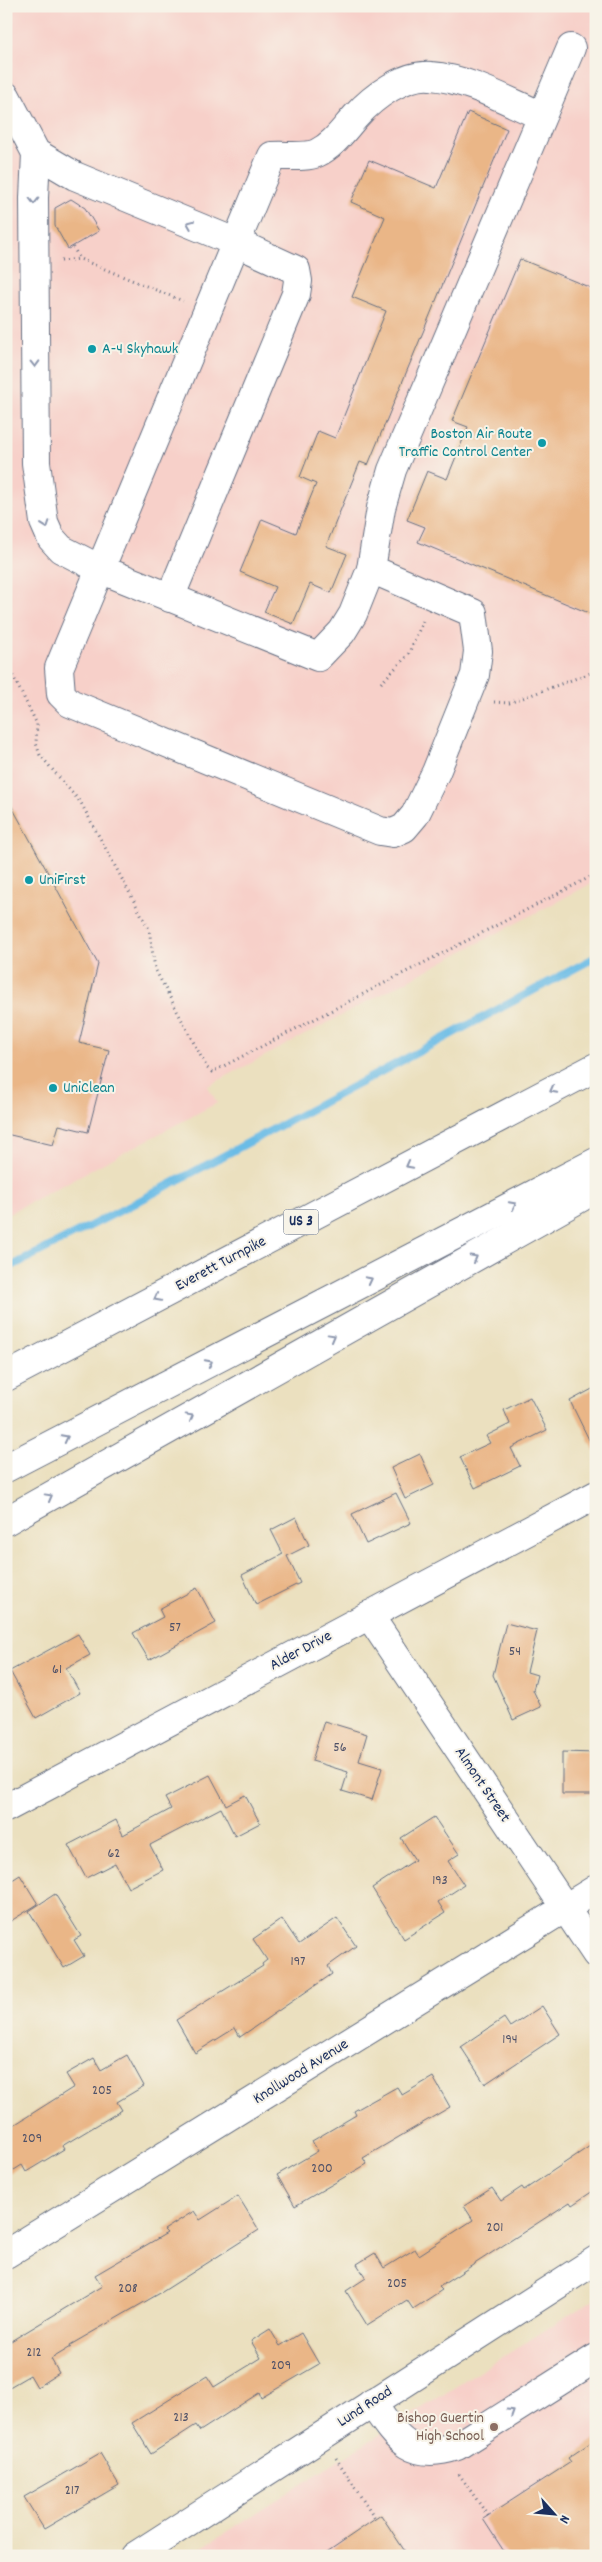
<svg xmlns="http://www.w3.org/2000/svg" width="602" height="2562" font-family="Dekko,sans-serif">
	<rect width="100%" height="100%" fill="#f7f3e8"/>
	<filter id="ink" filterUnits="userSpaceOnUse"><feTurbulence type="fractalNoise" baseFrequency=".02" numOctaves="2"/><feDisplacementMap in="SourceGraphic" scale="10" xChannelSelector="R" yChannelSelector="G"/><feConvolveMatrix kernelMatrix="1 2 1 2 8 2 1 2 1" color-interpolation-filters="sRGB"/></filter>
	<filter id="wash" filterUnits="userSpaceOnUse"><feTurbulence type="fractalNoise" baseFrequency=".0096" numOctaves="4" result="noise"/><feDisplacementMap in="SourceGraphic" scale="20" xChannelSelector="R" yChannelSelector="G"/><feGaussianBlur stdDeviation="1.12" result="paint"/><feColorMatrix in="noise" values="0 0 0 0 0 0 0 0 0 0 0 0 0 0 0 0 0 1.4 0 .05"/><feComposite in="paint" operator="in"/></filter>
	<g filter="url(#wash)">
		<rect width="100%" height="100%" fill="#ebe0bf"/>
		<g fill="#f7d0c9">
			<path d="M19,6H596V881L208,1086L217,1103L6,1215V13Z"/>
			<path d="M596,2298V2556H188Z"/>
		</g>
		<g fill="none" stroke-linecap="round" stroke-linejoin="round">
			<path stroke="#6bbce6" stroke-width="8" d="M6,1269L139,1201L596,957"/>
		</g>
		<g id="blocks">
			<g fill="#eab687">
				<path d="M468,112L507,129L368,465L360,462L326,546L347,554L331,593L310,584L293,624L264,612L275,587L240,572L262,519L296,533L316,484L300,477L318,431L335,438L386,311L352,297L385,217L351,202L369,160L436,188Z"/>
				<path d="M71,199L85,208L99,231L68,249L55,226V208Z"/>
				<path d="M520,259L596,290V616L418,542L425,527L407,520L427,471L447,479L468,427L452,421Z"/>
				<path d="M6,796L98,964L79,1043L109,1050L88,1132L59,1125L53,1145L6,1134Z"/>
				<path d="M596,1387V1454L570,1401Z"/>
				<path d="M530,1397L547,1430L511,1448L520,1466L475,1488L460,1457L490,1443L486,1436L510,1424L504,1410Z"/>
				<path d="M420,1454L434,1485L405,1499L391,1468Z"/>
				<path d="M396,1493L411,1523L366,1544L352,1514Z"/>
				<path d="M296,1517L309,1545L287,1556L300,1583L256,1605L242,1575L283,1554L271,1530Z"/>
				<path d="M197,1588L216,1623L149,1660L133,1633L163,1617L159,1609Z"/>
				<path d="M506,1623L537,1631L527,1672L537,1675L533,1690L541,1707L513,1720L493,1675Z"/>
				<path d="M78,1634L90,1655L66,1668L80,1693L36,1718L10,1671Z"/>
				<path d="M324,1721L367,1734L359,1761L382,1768L372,1800L342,1791L348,1772L312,1761Z"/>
				<path d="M562,1752L596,1753V1794H562Z"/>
				<path d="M210,1775L226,1805L245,1795L260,1823L235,1836L221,1808L150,1845L163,1870L128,1888L115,1863L86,1878L68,1845L116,1820L123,1835L171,1809L165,1798Z"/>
				<path d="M434,1817L459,1854L448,1861L464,1885L438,1902L445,1913L404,1939L372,1888L415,1860L401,1838Z"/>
				<path d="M20,1875L38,1904L6,1924V1884Z"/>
				<path d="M55,1894L81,1936L74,1940L84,1956L64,1968L29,1911Z"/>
				<path d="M337,1918L356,1946L328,1966L332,1974L240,2037L235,2028L195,2053L176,2020L263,1966L262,1964L267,1960L253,1939L282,1919L299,1944Z"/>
				<path d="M542,2006L560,2034L485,2084L461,2047L504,2018L510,2027Z"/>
				<path d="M127,2055L144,2086L117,2102L122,2110L62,2146L64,2149L26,2172L22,2165L6,2175V2130L74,2087L66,2074L94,2058L101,2070Z"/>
				<path d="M433,2077L450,2107L363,2158L367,2164L295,2206L277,2175L318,2151L312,2141L356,2115L354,2111L397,2087L402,2095Z"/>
				<path d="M596,2142V2189L572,2205L570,2202L439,2287L442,2290L413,2309L407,2300L367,2325L346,2291L366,2278L357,2264L375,2253L384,2268L415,2249L419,2255L473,2220L464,2206L492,2188L501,2201L522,2187L524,2190Z"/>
				<path d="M238,2196L259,2230L162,2292L70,2345L71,2347L51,2359L59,2373L37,2387L30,2375L6,2389V2344L102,2286L95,2275L167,2233L164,2230L194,2211L200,2220Z"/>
				<path d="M270,2329L280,2346L301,2333L319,2364L261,2398L259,2393L200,2431L196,2425L151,2454L132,2423L207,2376L214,2387L261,2358L251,2341Z"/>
				<path d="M596,2439V2556H507L483,2519L571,2462L568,2458Z"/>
				<path d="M100,2453L119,2485L44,2529L24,2497Z"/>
				<path d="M381,2515L408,2556H321Z"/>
			</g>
		</g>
	</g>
	<g filter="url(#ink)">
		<use href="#blocks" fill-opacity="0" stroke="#646d80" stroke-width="1"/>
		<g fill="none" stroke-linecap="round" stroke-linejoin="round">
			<g stroke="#646d80" stroke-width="30">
				<g id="minor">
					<path d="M6,96L36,153L75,176L235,242L296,270L298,281L296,294L170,598"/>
					<path d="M542,116C507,101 469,79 431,76C405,73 373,97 356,116C344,129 334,145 317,153C306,158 285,155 272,156L59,668L61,694L70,703L380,831L393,833L404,828L415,815L436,772L475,675L478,651L473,613L371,569L381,508L392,470L571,48"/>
					<path d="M36,153L34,198L36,463L44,522L51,538L61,549L100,569L318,657L342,632L353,614L371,569"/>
					<path d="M369,1615L596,1954"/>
					<path d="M6,1808L596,1495"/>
					<path d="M6,2254L596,1889"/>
					<path d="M372,2403C396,2438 410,2462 457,2446L596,2358"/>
					<path d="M135,2556L596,2260"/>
				</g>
			</g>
			<g stroke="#646d80" stroke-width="30">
				<g id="highway">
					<path d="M6,1377L596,1067"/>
					<path d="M6,1468L596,1162"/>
					<path d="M6,1521L596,1189"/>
				</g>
			</g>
			<g stroke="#646d80" stroke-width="3" stroke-dasharray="1 4" stroke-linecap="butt">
				<path d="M73,247L80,259L183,301"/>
				<path d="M61,261L80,259"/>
				<path d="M6,662L37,724L36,743L40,755L81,803L149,929L155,969L207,1068L212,1072L596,874"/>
				<path d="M381,683L408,655L423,621"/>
				<path d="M494,702L509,703L596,671"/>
				<path d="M336,2458L375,2519"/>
				<path d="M459,2474L488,2516"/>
			</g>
			<use href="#minor" stroke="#fff" stroke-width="28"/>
			<use href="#highway" stroke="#fff" stroke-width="28"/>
		</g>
		<defs><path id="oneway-chevron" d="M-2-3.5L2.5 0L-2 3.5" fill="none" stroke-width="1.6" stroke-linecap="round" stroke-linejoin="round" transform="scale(1.25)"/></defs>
		<g stroke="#8d97ae">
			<use href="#oneway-chevron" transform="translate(34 201) rotate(90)"/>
			<use href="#oneway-chevron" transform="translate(190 224) rotate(-158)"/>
			<use href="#oneway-chevron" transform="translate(35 364) rotate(89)"/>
			<use href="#oneway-chevron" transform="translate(46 525) rotate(71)"/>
			<use href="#oneway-chevron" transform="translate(553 1090) rotate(152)"/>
			<use href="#oneway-chevron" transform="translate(409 1165) rotate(152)"/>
			<use href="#oneway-chevron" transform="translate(513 1205) rotate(-27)"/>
			<use href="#oneway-chevron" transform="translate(474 1258) rotate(-29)"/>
			<use href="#oneway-chevron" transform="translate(369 1280) rotate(-27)"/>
			<use href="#oneway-chevron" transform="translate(157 1298) rotate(152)"/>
			<use href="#oneway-chevron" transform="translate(332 1337) rotate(-29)"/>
			<use href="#oneway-chevron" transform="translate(209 1363) rotate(-27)"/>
			<use href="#oneway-chevron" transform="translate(190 1417) rotate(-29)"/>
			<use href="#oneway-chevron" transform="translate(65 1438) rotate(-27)"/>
			<use href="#oneway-chevron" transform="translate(49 1497) rotate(-29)"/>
			<use href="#oneway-chevron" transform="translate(511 2412) rotate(-32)"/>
		</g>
	</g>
	<g fill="#0f9aa8" stroke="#f7f3e8" stroke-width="2">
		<circle cx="92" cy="349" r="5"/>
		<circle cx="542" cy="443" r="5"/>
		<circle cx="29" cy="880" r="5"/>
		<circle cx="53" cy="1088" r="5"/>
	</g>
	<circle fill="#8d6e63" stroke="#f7f3e8" stroke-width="2" cx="494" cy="2427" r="5"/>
	<g text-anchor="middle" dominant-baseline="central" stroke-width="4" stroke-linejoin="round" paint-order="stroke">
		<g font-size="14" fill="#4f5168">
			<text x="175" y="1628">57</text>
			<text x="515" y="1652">54</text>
			<text x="57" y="1670">61</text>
			<text x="340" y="1748">56</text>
			<text x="114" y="1854">62</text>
			<text x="440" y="1881">193</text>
			<text x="298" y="1962">197</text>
			<text x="510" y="2040">194</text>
			<text x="102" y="2091">205</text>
			<text x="32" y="2139">209</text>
			<text x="322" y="2169">200</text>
			<text x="495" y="2228">201</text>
			<text x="397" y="2284">205</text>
			<text x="128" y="2289">208</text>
			<text x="34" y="2353">212</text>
			<text x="281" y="2366">209</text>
			<text x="181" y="2418">213</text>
			<text x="72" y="2491">217</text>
		</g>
		<rect fill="#f7f3e8" stroke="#5d6a87" stroke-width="1" x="283.5" y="1209.5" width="35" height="25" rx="4"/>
		<g font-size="15" font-weight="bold" fill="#1b2f5e">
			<text x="301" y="1222">US 3</text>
		</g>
		<g font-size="16" fill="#0d838f" stroke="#f7f3e8" text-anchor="start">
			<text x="102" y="349">A-4 Skyhawk</text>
			<text x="532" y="434" text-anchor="end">Boston Air Route<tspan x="532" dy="18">Traffic Control Center</tspan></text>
			<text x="39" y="880">UniFirst</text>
			<text x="63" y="1088">UniClean</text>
		</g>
		<g font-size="16" fill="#1b2f5e" stroke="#f7f3e8">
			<text transform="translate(221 1264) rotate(-28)">Everett Turnpike</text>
			<text transform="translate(301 1651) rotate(-28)">Alder Drive</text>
			<text transform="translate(482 1785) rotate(56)">Almont Street</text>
			<text transform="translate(301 2072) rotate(-32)">Knollwood Avenue</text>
			<text transform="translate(365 2407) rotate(-33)">Lund Road</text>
		</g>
		<g font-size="16" fill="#785e54" stroke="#f7f3e8" text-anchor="end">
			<text x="484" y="2418">Bishop Guertin<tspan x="484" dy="18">High School</tspan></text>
		</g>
	</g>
	<rect width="602" height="2562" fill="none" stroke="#f7f3e8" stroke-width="25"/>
	<g transform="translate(554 2514) rotate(117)" stroke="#f7f3e8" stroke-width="4" paint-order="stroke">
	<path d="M0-4L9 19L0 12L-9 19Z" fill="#1b2f5e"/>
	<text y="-8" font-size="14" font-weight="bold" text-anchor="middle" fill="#1b2f5e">N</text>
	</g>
</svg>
